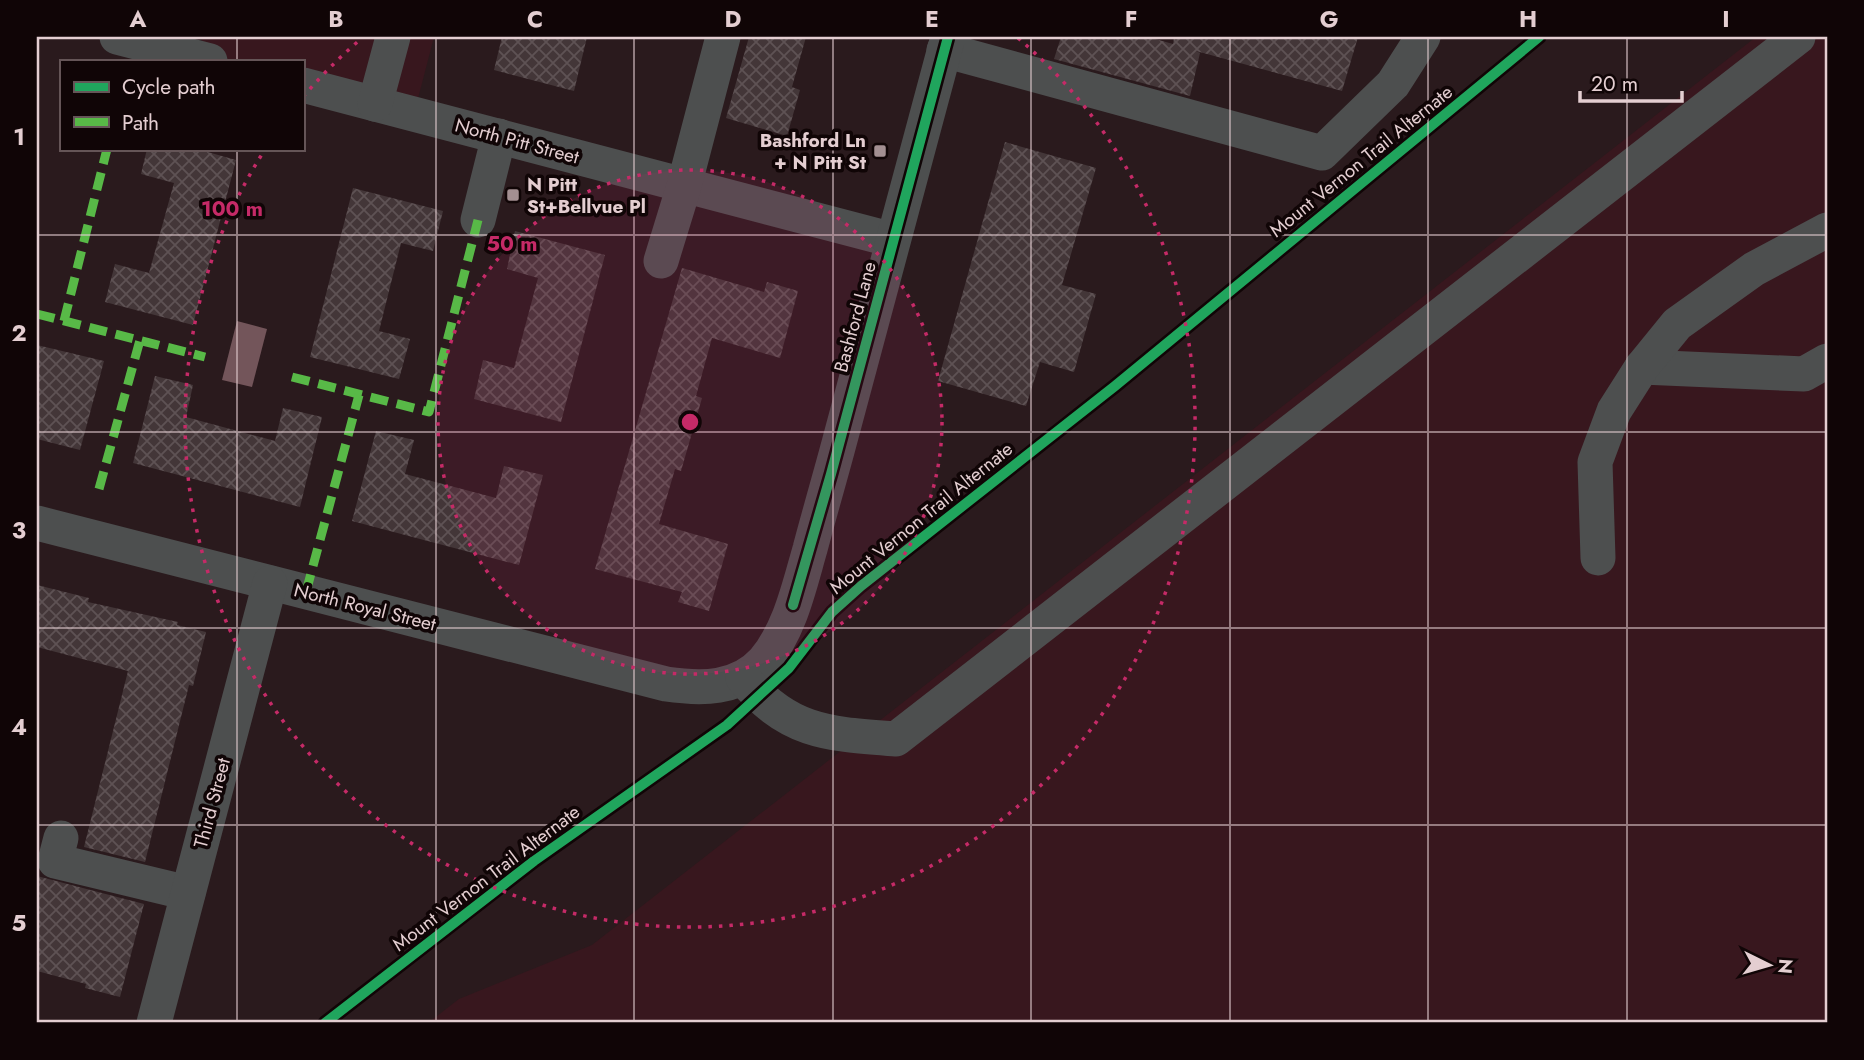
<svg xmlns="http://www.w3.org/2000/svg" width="1864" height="1060" font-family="Jost,sans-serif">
	<defs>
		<pattern id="building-cross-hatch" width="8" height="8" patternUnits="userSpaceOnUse" patternTransform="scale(1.75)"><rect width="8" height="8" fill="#433638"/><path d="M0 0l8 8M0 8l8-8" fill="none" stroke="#5e5254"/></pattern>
	</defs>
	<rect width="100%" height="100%" fill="#2a1a1d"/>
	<g fill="#38171e">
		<path d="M203,37H434L414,114L303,84V61H216L197,56Z"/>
		<path d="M1756,37H1827V1023H428L459,999L592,945Z"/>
	</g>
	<path fill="#73555a" d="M237,321L267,329L252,387L222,380Z"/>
	<g fill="url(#building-cross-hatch)">
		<path d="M502,37H587L574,91L494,70Z"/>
		<path d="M749,37H806L792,87L800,90L787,136L726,118Z"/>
		<path d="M1061,37H1148L1173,44L1174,37H1358L1342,91L1196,51L1200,53L1190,96L1054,59Z"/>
		<path d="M1005,142L1096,168L1062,285L1096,294L1074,372L1040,362L1026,406L938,381Z"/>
		<path d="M147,149H197L236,160L193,325L105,302L115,264L149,273L174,183L141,174Z"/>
		<path d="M353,188L443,211L433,251L401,243L379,331L410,339L399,379L310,357Z"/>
		<path d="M515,231L605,255L561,422L474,399L483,360L514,368L538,278L507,269Z"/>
		<path d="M682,268L764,292L767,282L798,291L780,358L712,338L696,396L702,398L681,471L675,469L659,524L728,544L709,611L678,602L682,592L595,569Z"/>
		<path d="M37,345L104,361L80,450L37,439Z"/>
		<path d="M155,376L193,385L186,417L275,441L283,408L322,417L300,507L133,463Z"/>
		<path d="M376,431L414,440L405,474L496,498L504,466L543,475L519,565L352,521Z"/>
		<path d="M37,585L89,598L88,602L178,622L177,625L206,632L193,686L189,685L145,862L84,847L128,671L37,647Z"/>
		<path d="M37,876L144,904L120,997L85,988L86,984L37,971Z"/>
	</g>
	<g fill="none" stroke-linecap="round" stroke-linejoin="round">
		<g stroke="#4d4f4f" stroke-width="35">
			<path d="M117,37L210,61"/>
			<path d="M944,50L1322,153L1393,84L1423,37"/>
			<path d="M303,85L893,240"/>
			<path d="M375,104L393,37"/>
			<path d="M478,220L499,136"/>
			<path d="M661,261L684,186L723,37"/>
			<path d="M1642,367L1804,374L1827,361"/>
			<path d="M37,523L666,684C701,689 738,690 764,661C790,630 799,587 810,549C820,511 831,474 841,436C876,303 912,170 948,37"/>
			<path d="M1598,558L1595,462L1614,411L1642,367L1677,324L1754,269L1827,230"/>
			<path d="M743,678C788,733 829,734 896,739L1798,37"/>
			<path d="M61,838L55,861L188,893"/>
			<path d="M154,1023L270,583"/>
		</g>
		<g stroke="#58b947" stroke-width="9" stroke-dasharray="18 9" stroke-linecap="butt">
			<path d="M37,314L205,357"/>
			<path d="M64,321L107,149"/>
			<path d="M292,377L429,412L478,220"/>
			<path d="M99,489L140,340"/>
			<path d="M306,592L359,395"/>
		</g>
		<g stroke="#100506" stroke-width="15">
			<g id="cycleway">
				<path d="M793,605L831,474L948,37"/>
				<path d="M325,1023L534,861L727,725L789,668L832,612L861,586L1115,386L1539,37"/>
			</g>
		</g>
		<use href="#cycleway" stroke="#20a55d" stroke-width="10"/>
	</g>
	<path fill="none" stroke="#e4ced1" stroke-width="2" stroke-opacity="0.55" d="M237,37V61M436,37V1023M634,37V1023M833,37V1023M1031,37V1023M1230,37V1023M1428,37V1023M1627,37V1023M237,149V1023M37,235H1827M37,432H1827M37,628H1827M37,825H1827"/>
	<circle cx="690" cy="422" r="252" fill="#c52a67" fill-opacity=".12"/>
	<g fill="none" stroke="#c52a67" stroke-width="3.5" stroke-dasharray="3.5 7">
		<circle cx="690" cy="422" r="252"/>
		<path d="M303 97A505 505 0 0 1 362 38M1018 38A505 505 0 1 1 264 151"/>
	</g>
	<g fill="#a38f92" stroke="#100506" stroke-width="2.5">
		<rect x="873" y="144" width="14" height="14" rx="3.5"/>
		<rect x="506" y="188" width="14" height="14" rx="3.5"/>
	</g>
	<g text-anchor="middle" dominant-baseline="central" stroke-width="7" stroke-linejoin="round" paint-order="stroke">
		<g font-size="19" font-weight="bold" fill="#e4ced1" stroke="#100506" text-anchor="end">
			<text x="866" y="140">Bashford Ln<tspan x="866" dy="22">+ N Pitt St</tspan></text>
			<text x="527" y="184" text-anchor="start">N Pitt<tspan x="527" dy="22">St+Bellvue Pl</tspan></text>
		</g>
		<g font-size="19" fill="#e4ced1" stroke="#100506">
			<text transform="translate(517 141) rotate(15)">North Pitt Street</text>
			<text transform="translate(1361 161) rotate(-39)">Mount Vernon Trail Alternate</text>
			<text transform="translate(855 317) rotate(-75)">Bashford Lane</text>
			<text transform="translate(921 518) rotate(-39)">Mount Vernon Trail Alternate</text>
			<text transform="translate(365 607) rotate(14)">North Royal Street</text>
			<text transform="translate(212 803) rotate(-75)">Third Street</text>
			<text transform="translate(486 878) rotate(-37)">Mount Vernon Trail Alternate</text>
		</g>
	</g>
	<circle cx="690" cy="422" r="10" fill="#c52a67" stroke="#100506" stroke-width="3.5"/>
	<g font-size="21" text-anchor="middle" font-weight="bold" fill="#c52a67" stroke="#100506" stroke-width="7" stroke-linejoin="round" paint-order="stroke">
		<text x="232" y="216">100 m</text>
		<text x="512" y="251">50 m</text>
	</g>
	<rect width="1864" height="1060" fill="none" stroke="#100506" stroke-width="77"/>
	<rect x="60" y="60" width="245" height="91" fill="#100506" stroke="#655557" stroke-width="2"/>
	<rect x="74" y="82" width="35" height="10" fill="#20a55d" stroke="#655557" stroke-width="2"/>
	<text x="122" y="94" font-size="21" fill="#e4ced1">Cycle path</text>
	<rect x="74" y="117" width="35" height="10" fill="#58b947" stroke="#655557" stroke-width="2"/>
	<text x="122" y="130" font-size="21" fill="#e4ced1">Path</text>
	<g transform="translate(1769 965) rotate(95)" stroke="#100506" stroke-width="5" paint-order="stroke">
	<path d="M0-5L12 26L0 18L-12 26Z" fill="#e4ced1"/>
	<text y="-10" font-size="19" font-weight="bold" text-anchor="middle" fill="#e4ced1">N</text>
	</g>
	<path d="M1580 91v10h102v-10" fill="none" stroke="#e4ced1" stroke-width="3.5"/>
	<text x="1591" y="91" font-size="21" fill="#e4ced1" stroke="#100506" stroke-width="5" paint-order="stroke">20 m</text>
	<rect x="38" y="38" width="1788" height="983" fill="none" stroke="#e4ced1" stroke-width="2.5"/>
	<g font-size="23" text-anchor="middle" font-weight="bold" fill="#e4ced1">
		<text x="138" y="27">A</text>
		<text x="336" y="27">B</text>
		<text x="535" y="27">C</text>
		<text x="733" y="27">D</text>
		<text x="932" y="27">E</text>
		<text x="1131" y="27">F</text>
		<text x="1329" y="27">G</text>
		<text x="1528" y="27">H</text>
		<text x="1726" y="27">I</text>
		<text x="19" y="145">1</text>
		<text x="19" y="341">2</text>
		<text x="19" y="538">3</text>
		<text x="19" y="735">4</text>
		<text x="19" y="931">5</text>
	</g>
</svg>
